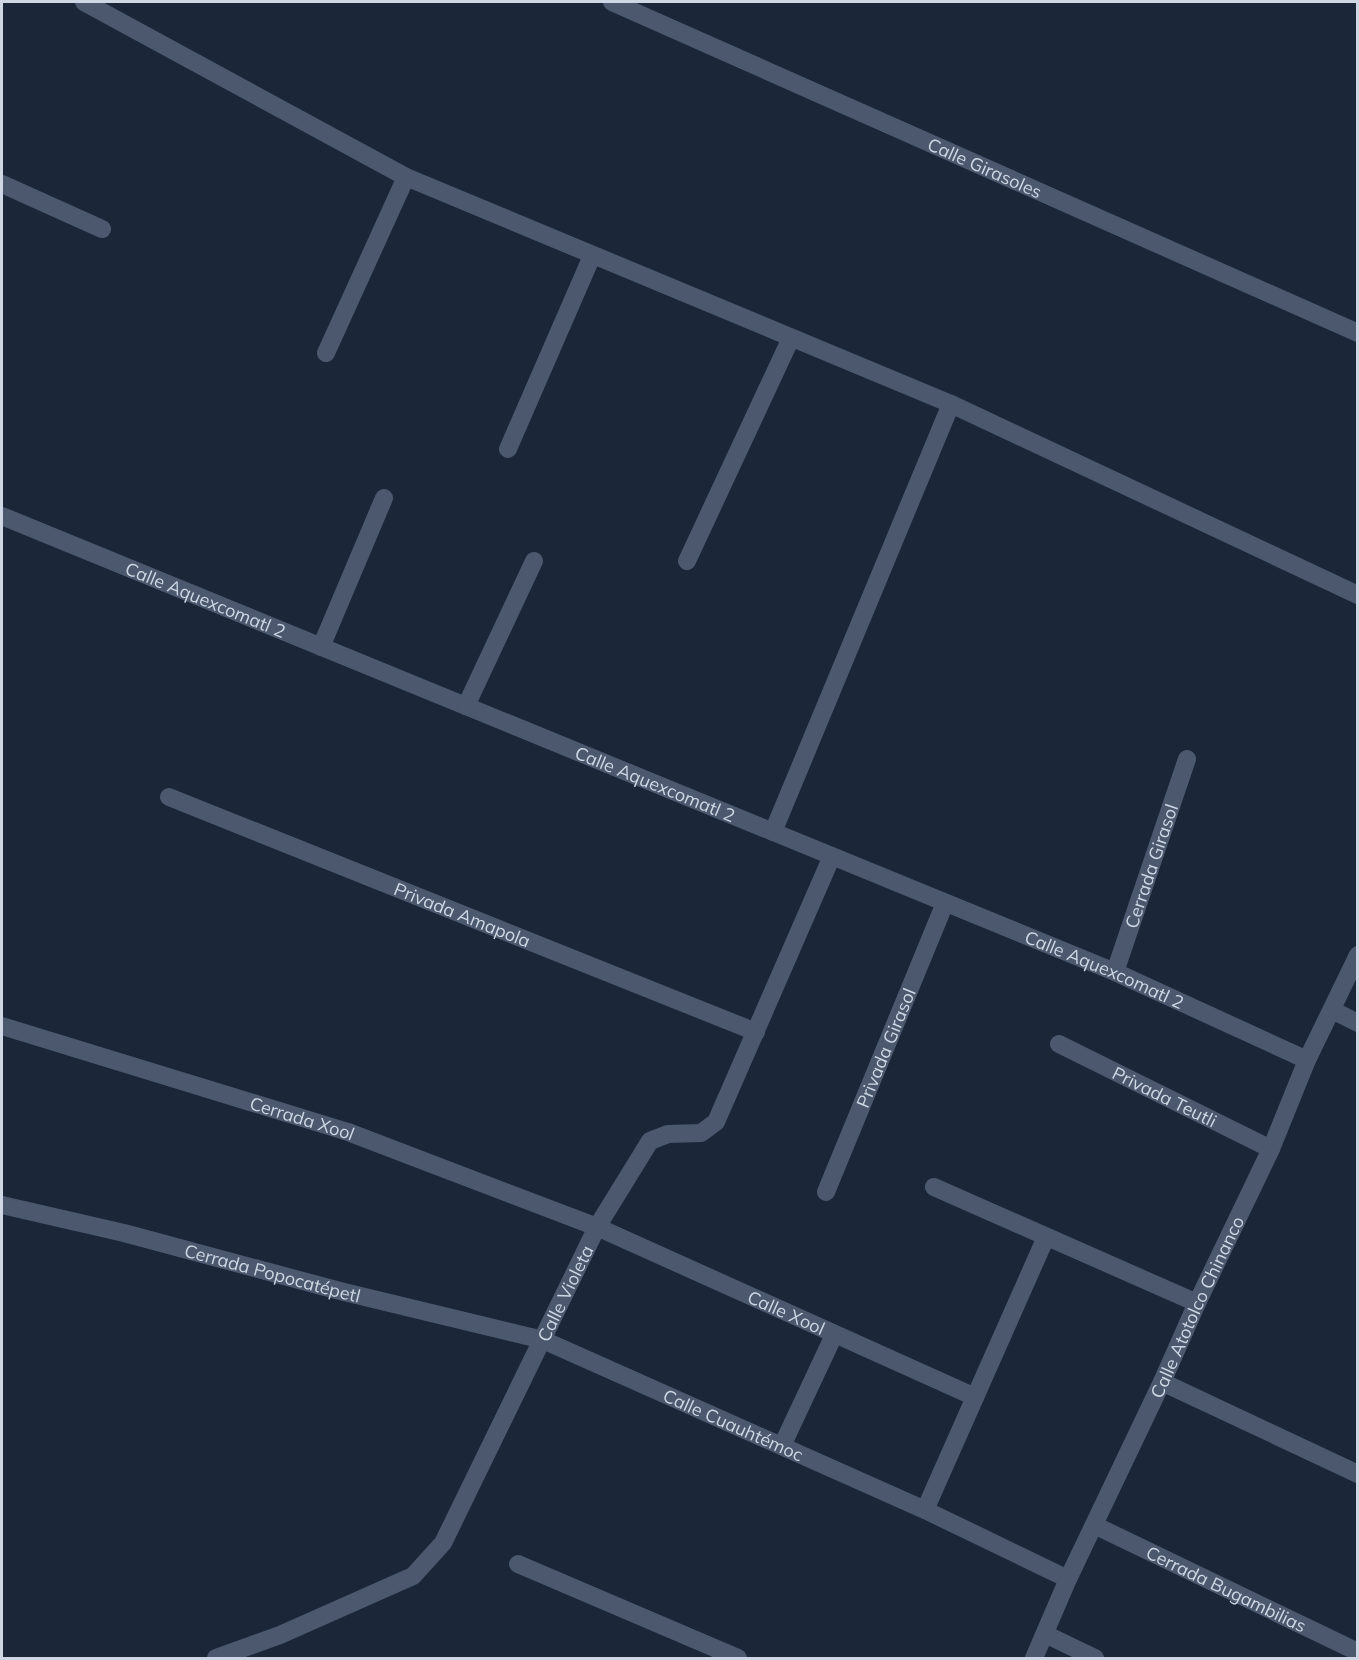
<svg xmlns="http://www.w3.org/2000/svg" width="1359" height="1660" font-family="Mulish,sans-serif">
	<rect width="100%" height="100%" fill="#1b2639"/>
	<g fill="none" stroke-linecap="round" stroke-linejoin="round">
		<g stroke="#4b586e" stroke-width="18">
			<path d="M84,2L406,177L951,404L1358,595"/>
			<path id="s1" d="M612,2L1358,333"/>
			<path d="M2,184L102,229"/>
			<path d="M326,353L406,177"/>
			<path d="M508,449L592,256"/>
			<path id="s2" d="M2,516L1115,972L1307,1060"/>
			<path d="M687,561L791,338"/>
			<path d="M321,647L384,498"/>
			<path d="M466,706L534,561"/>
			<path id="s3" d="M169,797L756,1032"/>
			<path d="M773,832L951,404"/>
			<path id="s4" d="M1115,972L1187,759"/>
			<path d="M1332,1010L1358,1023"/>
			<path id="s5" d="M2,1026L348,1132L597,1227L975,1397"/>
			<path id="s6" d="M1059,1044L1271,1149"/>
			<path d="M934,1187L1197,1303"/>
			<path id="s7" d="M826,1192L945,903"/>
			<path id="s8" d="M2,1205L124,1233L340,1291L543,1340L925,1510L1068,1579"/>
			<path d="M1162,1382L1358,1474"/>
			<path d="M782,1446L834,1335"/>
			<path d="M925,1510L1046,1237"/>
			<path id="s9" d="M1094,1525L1358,1652"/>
			<path d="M518,1564L738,1658"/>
			<path d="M1045,1634L1095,1658"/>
			<path id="s10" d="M216,1658L280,1635L413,1576L443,1543L597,1227L650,1141L668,1134L701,1133L716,1122L832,856"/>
			<path id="s11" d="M1034,1658L1068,1579L1162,1382L1197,1303L1271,1149L1307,1060L1358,955"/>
		</g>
	</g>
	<g text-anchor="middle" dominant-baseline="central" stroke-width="6" stroke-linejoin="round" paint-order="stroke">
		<g font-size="18" fill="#cfd7e4" stroke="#121d2f">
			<text stroke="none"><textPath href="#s1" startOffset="408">Calle Girasoles</textPath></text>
			<text stroke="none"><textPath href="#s2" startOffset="220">Calle Aquexcomatl 2</textPath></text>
			<text stroke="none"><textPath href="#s2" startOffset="706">Calle Aquexcomatl 2</textPath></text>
			<text stroke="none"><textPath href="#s4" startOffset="112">Cerrada Girasol</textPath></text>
			<text stroke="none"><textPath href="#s3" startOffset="316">Privada Amapola</textPath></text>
			<text stroke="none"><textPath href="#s2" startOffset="1192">Calle Aquexcomatl 2</textPath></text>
			<text stroke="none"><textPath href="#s7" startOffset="156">Privada Girasol</textPath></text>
			<text stroke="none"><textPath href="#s6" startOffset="118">Privada Teutli</textPath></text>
			<text stroke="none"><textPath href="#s5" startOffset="314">Cerrada Xool</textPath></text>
			<text stroke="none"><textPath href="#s8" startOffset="279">Cerrada Popocatépetl</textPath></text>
			<text stroke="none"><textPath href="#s10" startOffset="536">Calle Violeta</textPath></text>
			<text stroke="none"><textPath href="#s11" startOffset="387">Calle Atotolco Chinanco</textPath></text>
			<text stroke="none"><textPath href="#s5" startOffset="836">Calle Xool</textPath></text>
			<text stroke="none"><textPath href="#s8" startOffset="766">Calle Cuauhtémoc</textPath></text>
			<text stroke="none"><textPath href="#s9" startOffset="147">Cerrada Bugambilias</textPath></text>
		</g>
	</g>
	<rect width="1359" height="1660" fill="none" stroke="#cfd7e4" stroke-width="6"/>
</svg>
